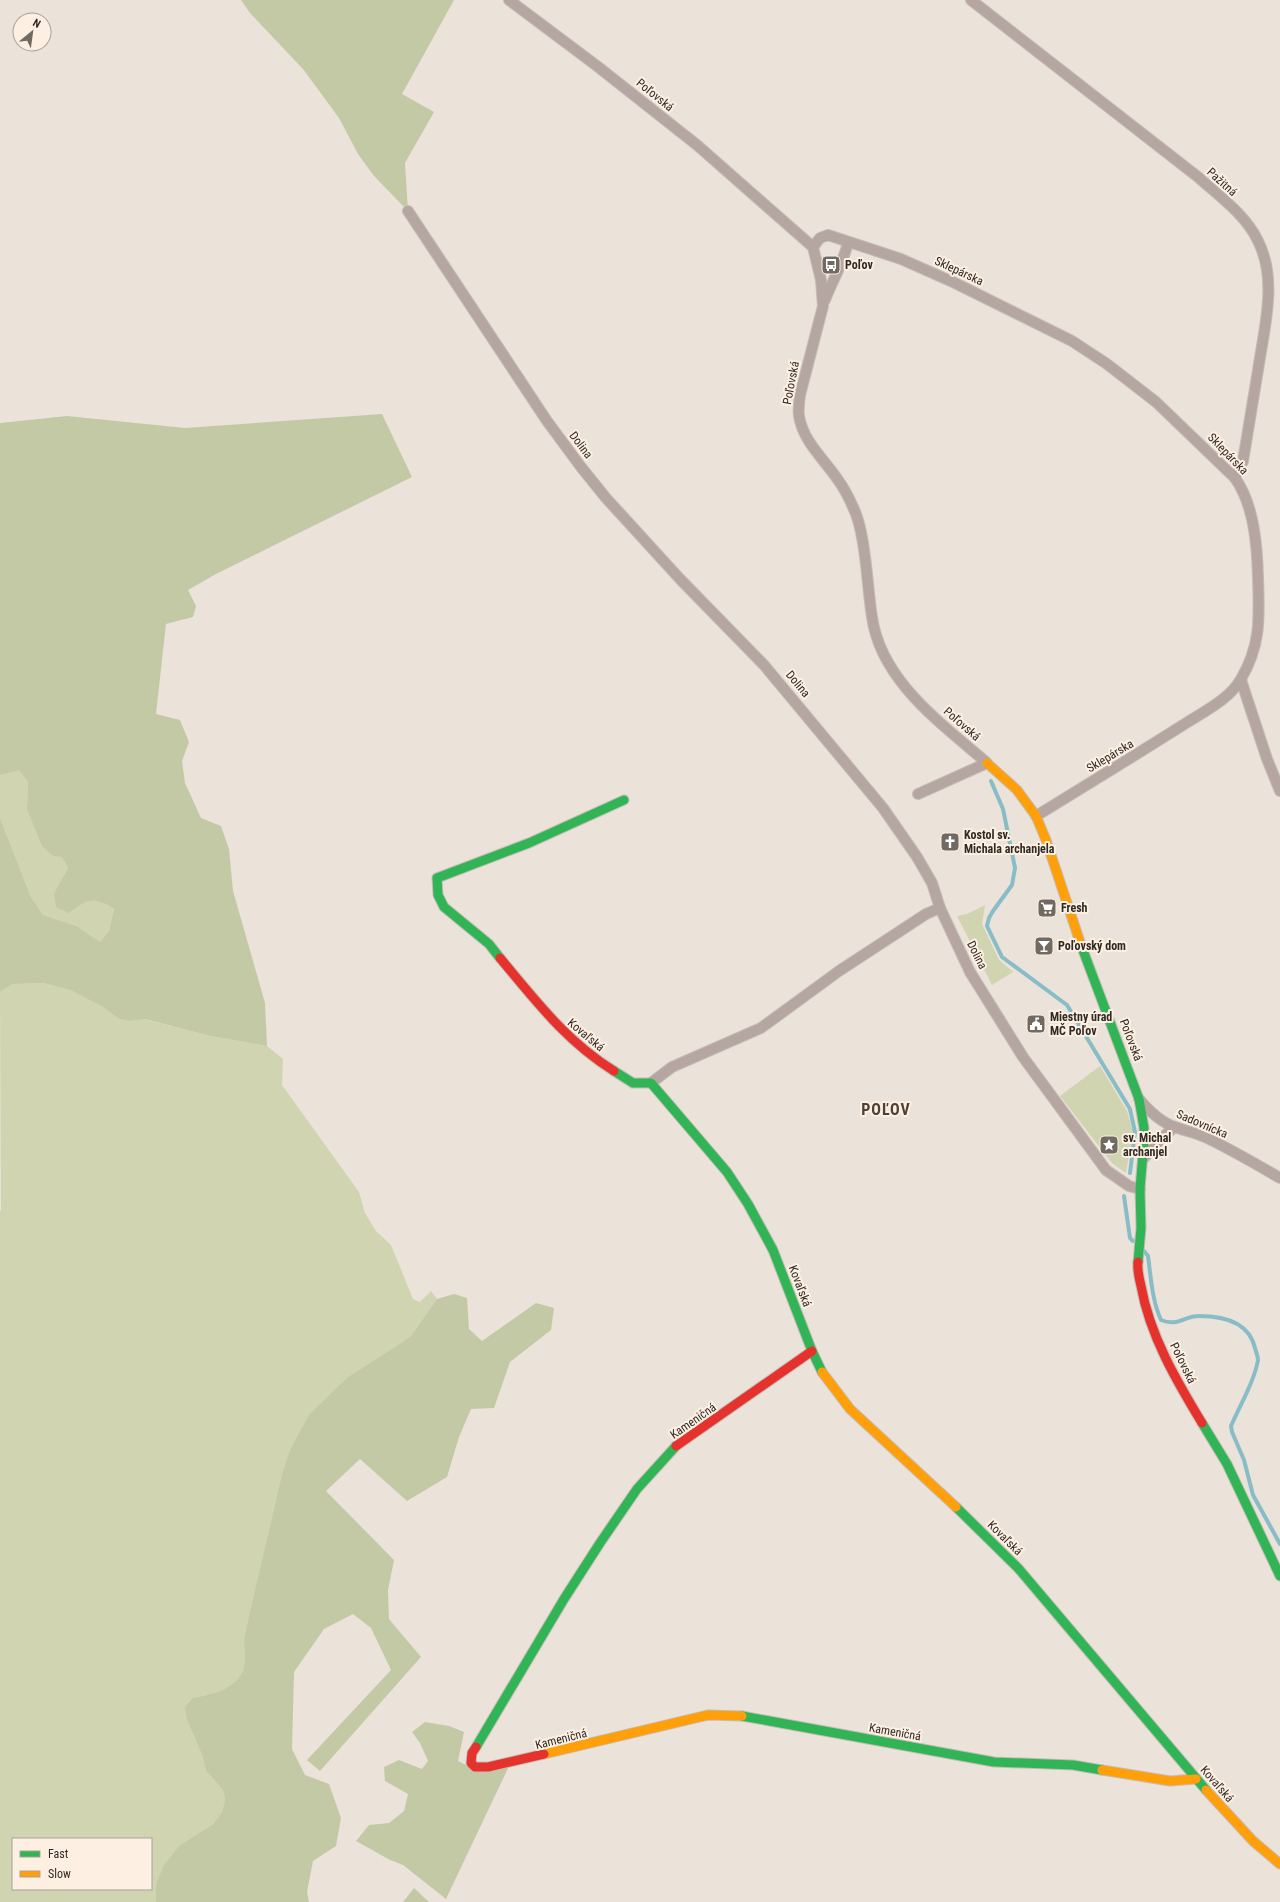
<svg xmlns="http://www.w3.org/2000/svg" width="1280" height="1902" font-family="'Roboto Condensed',sans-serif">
	<rect width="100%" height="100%" fill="#ebe2d9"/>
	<g fill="#d0d4b1" fill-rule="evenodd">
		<path d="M19,769L28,782L27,809L62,857L68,868L54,893L69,912C87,899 94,896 114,909L109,931L100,942L77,926L43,915L31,897L0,818V775Z"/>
		<path d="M985,905L982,924L999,960L1013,972L992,985L957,916L967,914Z"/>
		<path d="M43,983L70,990L103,1007L119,1019L130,1021L144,1019L210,1036L267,1046L283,1059L282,1085L359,1192L365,1213L376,1231L391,1245L413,1299L420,1302L431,1291L437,1299L410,1337L348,1377L290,1450L244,1638C244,1647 246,1661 243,1670C235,1690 211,1694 193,1698L187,1720L202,1755L206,1771L223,1790L225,1800L222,1812L213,1824L180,1845L156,1884V1902H0V1212L1,1210L0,992L13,984ZM13,1839H151V1889H13Z"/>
		<path d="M1100,1066L1127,1111L1133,1132L1126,1173L1112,1163L1060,1096Z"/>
	</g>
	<g fill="#c4c9a5">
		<path d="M241,0H454L402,94L434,112L405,163L408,211L374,176L358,154L339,118L303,69L250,13Z"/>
		<path d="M382,414L412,477L216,574L188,590L196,606L193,617L166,624L156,714L180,720L189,742L182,761L185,783L201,818L221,826L229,849L233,891L265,1003L267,1046L210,1036L145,1019L130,1021L119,1019L103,1007L70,990L43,983L13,984L0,992V818L31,897L43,915L77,926L100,942L109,931L114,909C95,896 86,899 69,913L56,907L54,893L68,868L62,857L53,856L42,846L27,809L28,782L19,770L0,775V423L67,416L185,428Z"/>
		<path d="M454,1294L467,1298L469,1329L482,1341L536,1303L554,1308L551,1330L510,1362L494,1408L471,1409L459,1437L447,1477L407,1501L360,1459L326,1491L394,1560L388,1590L389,1619L421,1657L320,1771L307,1760L391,1670L371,1628L353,1614L324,1629L294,1672L292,1749L305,1775L329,1784L341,1818L336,1846L313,1861L307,1892L309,1902H156V1884L164,1865L180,1845L213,1824L222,1812L225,1800L223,1790L206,1771L202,1755L187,1720L185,1707L193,1698C211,1694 235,1690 243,1670C246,1661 244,1647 244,1638L282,1475L290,1450L309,1415L348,1377L410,1337L437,1299Z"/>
		<path d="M425,1722L449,1726L464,1732L458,1761L470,1767L511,1762L446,1899L403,1865L390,1860L356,1841L369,1825L389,1823L404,1811L408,1794L385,1781L384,1767L399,1760L422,1769L428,1761L420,1743L412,1732Z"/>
		<path d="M414,1888L429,1902H403Z"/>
	</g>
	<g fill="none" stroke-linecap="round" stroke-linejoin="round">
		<g stroke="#88bdc8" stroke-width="4">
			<path d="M991,781L1003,809L1015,868L1012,885L993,911L989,918L987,926L1002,957L1067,1005L1130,1109L1135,1132L1130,1173"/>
			<path d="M1124,1196L1130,1238L1133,1241"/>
			<path d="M1144,1251L1148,1256C1151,1278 1152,1300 1161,1320C1178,1327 1184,1316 1199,1316C1224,1316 1249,1322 1255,1348C1256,1352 1258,1356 1258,1360C1254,1382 1240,1405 1231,1426L1232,1432L1244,1460L1253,1495L1280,1544"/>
		</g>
		<g stroke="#c4bdb6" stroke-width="12">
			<g id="street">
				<path d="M509,0L597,66L697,145L813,247L821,280L823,306L800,395C799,403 798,409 799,416C803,442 825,460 838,480C844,488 849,498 853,507C866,533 867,587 872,617C881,681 941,723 987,763L918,794"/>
				<path d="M971,0L1198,177C1219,196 1246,215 1258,241C1278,280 1264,329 1258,370C1253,400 1248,430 1243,461L1235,478"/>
				<path d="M408,211L547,421L581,467L606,498L680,579L764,665L883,808L917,857L932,883L940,908L970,972L1023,1057L1106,1170L1129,1186L1140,1189"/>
				<path d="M813,247L820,238L828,235L901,259L955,283L1072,341L1107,364L1156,402L1235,478C1254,505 1257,544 1258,577C1259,615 1262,643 1241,679C1229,700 1203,712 1183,725C1134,756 1085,786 1036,816"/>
				<path d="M825,300C832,281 844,262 848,242"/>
				<path d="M1241,680L1267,759L1280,791"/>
				<path d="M651,1083L672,1067L761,1028L839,971L926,914L940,908"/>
				<path d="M1139,1099C1149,1111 1160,1122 1175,1127C1186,1131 1197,1133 1207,1138C1232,1150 1256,1164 1280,1178"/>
				<path d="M1143,1159L1159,1141L1174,1127"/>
			</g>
		</g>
		<g stroke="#c4bdb6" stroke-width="11">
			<g id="fast">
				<path d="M1081,945L1139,1099L1144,1128V1141L1140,1189L1141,1228L1138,1262"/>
				<path d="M500,958L489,944L444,907L438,895L437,878L529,843L624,800"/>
				<path d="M614,1071L633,1083H651L727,1172L748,1204L773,1250L812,1351L822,1372"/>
				<path d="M1202,1423L1227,1464L1280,1576"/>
				<path d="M956,1507L1018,1568L1206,1790"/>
				<path d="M742,1716L994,1762L1073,1765L1102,1770"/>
				<path d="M476,1747L564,1599L600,1543L637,1489L676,1446"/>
			</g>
		</g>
		<g stroke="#c4bdb6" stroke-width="11">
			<g id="slow">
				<path d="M987,763L1017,790L1036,816L1046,840L1081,945"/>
				<path d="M822,1372L850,1409L956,1507"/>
				<path d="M544,1754L708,1715L742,1716"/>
				<path d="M1102,1770L1170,1781L1196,1779"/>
				<path d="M1206,1790L1253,1841L1280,1864"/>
			</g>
		</g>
		<g stroke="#c4bdb6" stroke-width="11">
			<g id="jam">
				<path d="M500,958C536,1001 566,1041 614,1071"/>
				<path d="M1138,1262C1137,1270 1139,1278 1141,1286C1150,1336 1176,1380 1202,1423"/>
				<path d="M676,1446L812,1351"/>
				<path d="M476,1747L472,1753L471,1763L475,1767H488L544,1754"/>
			</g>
		</g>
		<use href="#street" stroke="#b5a6a2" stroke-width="10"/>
		<use href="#fast" stroke="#30b455" stroke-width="9"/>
		<use href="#slow" stroke="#ff9f0a" stroke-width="9"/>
		<use href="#jam" stroke="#e5322d" stroke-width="9"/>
	</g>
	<defs>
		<g id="bus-square" transform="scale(1)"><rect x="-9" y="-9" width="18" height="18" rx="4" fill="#716a63" stroke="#fdf0e3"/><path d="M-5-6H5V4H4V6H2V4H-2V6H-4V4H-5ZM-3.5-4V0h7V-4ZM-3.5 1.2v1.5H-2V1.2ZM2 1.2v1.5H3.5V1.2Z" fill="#fff"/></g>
		<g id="church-square" transform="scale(1)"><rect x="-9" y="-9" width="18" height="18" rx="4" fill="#716a63" stroke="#fdf0e3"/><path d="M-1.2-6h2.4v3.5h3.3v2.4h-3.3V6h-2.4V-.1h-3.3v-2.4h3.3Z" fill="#fff"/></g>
		<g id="supermarket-square" transform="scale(1)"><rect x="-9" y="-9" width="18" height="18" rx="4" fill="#716a63" stroke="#fdf0e3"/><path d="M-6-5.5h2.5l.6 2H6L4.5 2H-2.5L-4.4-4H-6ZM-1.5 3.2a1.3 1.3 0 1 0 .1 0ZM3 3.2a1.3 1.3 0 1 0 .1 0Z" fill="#fff"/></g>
		<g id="bar-square" transform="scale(1)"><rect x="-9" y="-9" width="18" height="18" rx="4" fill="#716a63" stroke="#fdf0e3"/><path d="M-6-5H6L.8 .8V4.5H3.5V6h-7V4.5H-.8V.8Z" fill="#fff"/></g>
		<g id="civic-square" transform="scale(1)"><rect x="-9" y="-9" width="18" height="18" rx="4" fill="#716a63" stroke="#fdf0e3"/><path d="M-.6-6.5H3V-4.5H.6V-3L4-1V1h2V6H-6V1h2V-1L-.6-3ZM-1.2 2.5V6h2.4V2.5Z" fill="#fff"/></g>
		<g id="sight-square" transform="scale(1)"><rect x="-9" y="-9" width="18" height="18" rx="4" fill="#716a63" stroke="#fdf0e3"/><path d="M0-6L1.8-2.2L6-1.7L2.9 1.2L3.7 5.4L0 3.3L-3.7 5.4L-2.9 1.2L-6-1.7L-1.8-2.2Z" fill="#fff"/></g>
	</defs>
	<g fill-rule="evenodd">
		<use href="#bus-square" x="831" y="265"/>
		<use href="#church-square" x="950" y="842"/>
		<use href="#supermarket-square" x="1047" y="908"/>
		<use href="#bar-square" x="1044" y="946"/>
		<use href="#civic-square" x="1036" y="1024"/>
		<use href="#sight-square" x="1109" y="1145"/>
	</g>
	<g text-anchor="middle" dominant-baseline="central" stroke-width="4" stroke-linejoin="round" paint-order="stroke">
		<g font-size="12" fill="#302a24" stroke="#fdf0e3">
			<text transform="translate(655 95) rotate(39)">Poľovská</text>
			<text transform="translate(1222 182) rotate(42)">Pažitná</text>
			<text transform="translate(959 271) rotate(25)">Sklepárska</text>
			<text transform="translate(791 383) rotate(-79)">Poľovská</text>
			<text transform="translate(581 445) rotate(53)">Dolina</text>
			<text transform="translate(1228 454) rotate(46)">Sklepárska</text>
			<text transform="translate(798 684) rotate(50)">Dolina</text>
			<text transform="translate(962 724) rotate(41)">Poľovská</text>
			<text transform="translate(1110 756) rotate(-31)">Sklepárska</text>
			<text transform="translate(977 955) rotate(63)">Dolina</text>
			<text transform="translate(586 1035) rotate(40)">Kovaľská</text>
			<text transform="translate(1131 1040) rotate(69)">Poľovská</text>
			<text transform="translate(1202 1124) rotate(23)">Sadovnícka</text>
			<text transform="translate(800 1286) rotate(69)">Kovaľská</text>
			<text transform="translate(1183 1363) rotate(64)">Poľovská</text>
			<text transform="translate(693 1421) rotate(-35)">Kameničná</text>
			<text transform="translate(1005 1538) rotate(45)">Kovaľská</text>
			<text transform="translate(895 1732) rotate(10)">Kameničná</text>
			<text transform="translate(561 1739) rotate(-14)">Kameničná</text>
			<text transform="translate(1217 1784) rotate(49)">Kovaľská</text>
		</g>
		<g font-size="12" font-weight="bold" fill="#302a24" stroke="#fdf0e3" text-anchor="start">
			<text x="845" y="265">Poľov</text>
			<text x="964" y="835">Kostol sv.<tspan x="964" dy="14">Michala archanjela</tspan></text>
			<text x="1061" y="908">Fresh</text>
			<text x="1058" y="946">Poľovský dom</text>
			<text x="1050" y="1017">Miestny úrad<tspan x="1050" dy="14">MČ Poľov</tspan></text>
			<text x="1123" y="1138">sv. Michal<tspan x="1123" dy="14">archanjel</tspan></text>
		</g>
		<g font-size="16" font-weight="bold" letter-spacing="1" fill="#4e4135" stroke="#fdf0e3">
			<text x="886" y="1109">POĽOV</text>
		</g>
	</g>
	<rect x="12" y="1838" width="140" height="52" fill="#fdf0e3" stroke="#aba197"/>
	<rect x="20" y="1851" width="20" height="6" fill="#30b455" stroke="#aba197"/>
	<text x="48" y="1858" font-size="12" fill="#302a24">Fast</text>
	<rect x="20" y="1871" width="20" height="6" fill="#ff9f0a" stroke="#aba197"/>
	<text x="48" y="1878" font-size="12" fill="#302a24">Slow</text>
	<g transform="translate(32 32) rotate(29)"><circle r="19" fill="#fdf0e3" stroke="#aba197"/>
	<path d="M0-3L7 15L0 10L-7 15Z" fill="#716a63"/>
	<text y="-6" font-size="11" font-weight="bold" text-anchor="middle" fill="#302a24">N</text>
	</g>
</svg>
